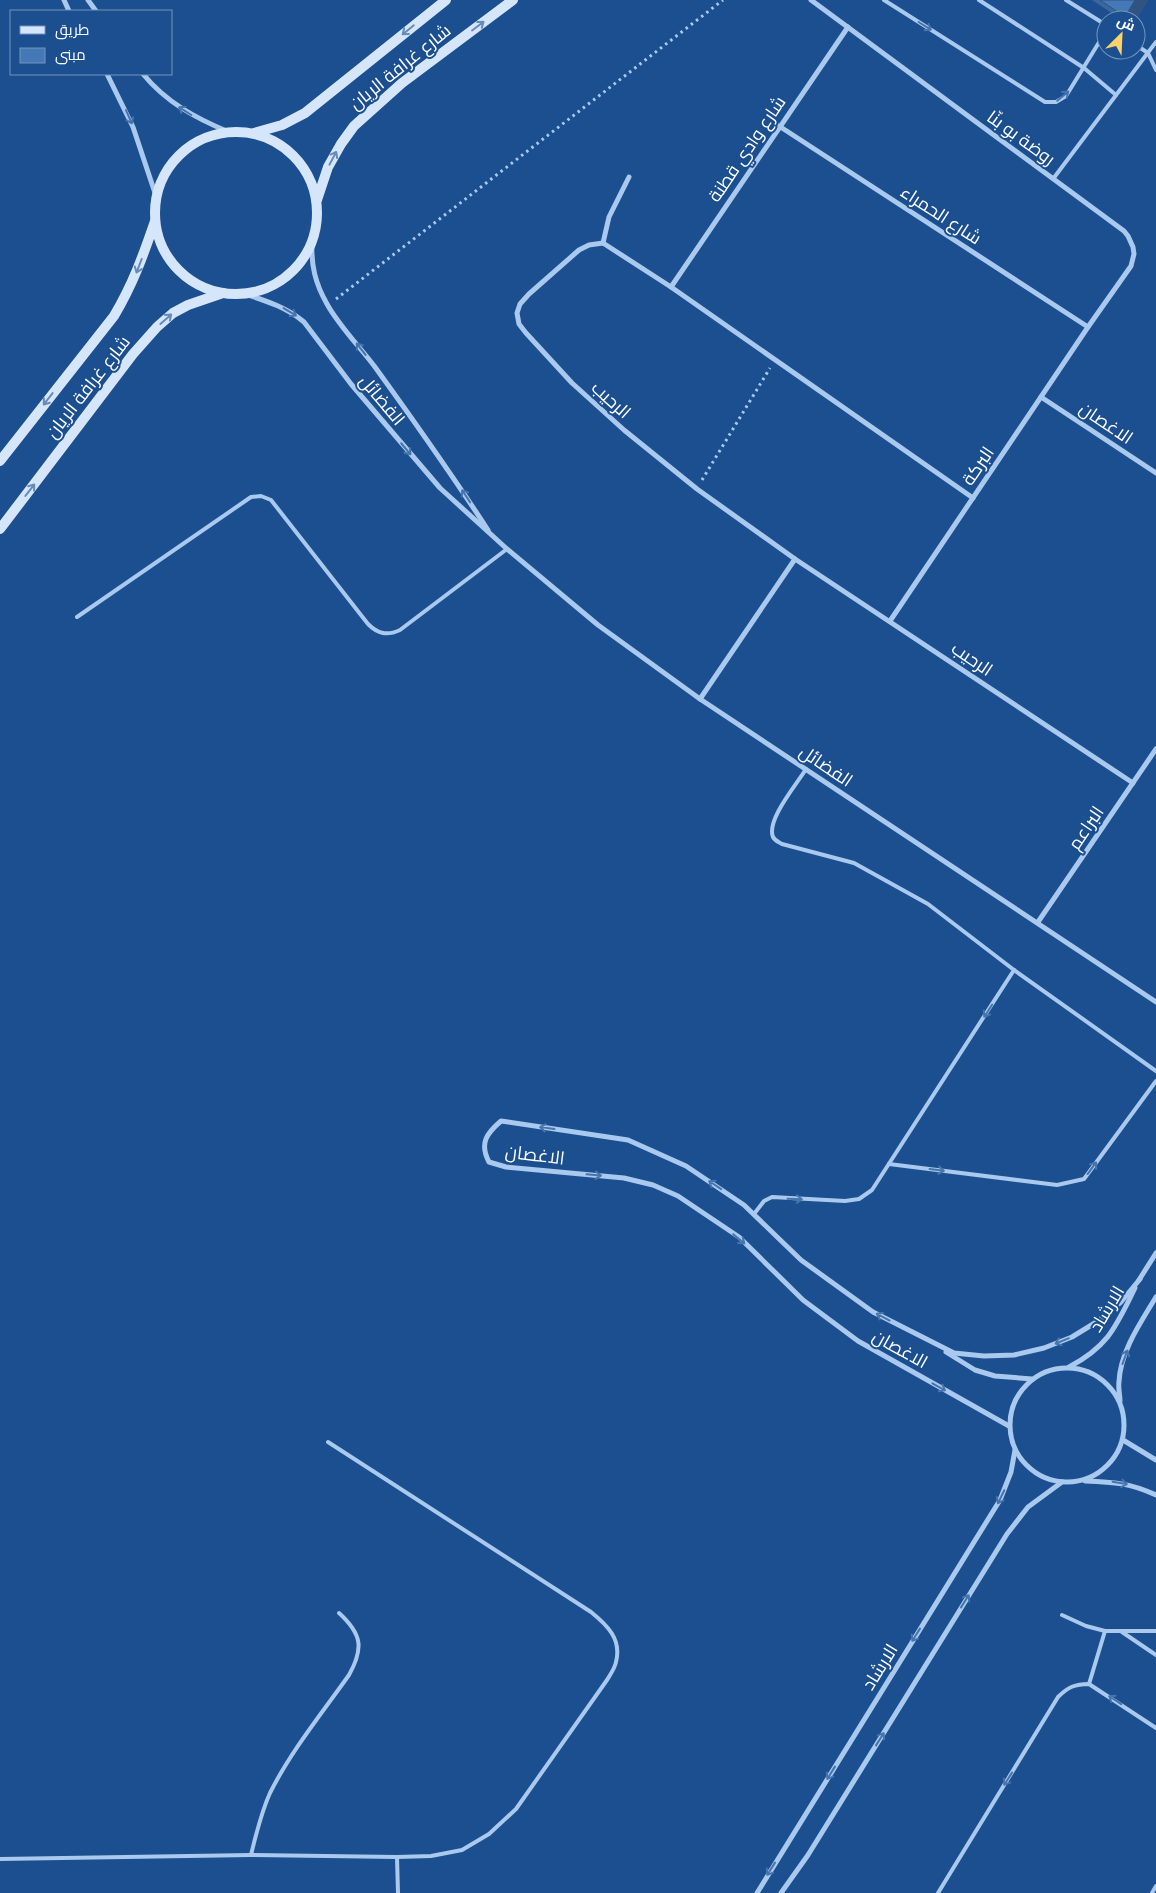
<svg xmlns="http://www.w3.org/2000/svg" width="1156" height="1893" font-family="'Fira Sans Condensed',Cairo,sans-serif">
	<rect width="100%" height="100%" fill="#1b4f8f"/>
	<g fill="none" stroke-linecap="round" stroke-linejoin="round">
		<g stroke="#a9c9ee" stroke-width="3" stroke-dasharray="2.5 4" stroke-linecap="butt">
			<path d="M336,299L723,0"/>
			<path d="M702,480L770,368"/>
		</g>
		<g stroke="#a9c9ee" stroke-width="4">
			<path d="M884,0L1045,102H1056L1066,96L1106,31"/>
			<path d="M979,0L1084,68L1116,95"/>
			<path d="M1066,0L1106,25"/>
			<path d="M1136,45L1148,53L1156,70"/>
			<path d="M1053,179L1156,42"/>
			<path d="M77,617L251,497L261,496L271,500L368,624C378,634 387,636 400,630L507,549"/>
			<path d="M806,769C797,784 766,820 773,837C775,841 779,842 782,844L854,863L928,904L1014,970L1156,1071"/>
			<path d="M889,1164L1057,1185L1084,1179L1156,1081"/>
			<path d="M754,1214L764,1201L772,1197L845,1201L859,1199L872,1190L1014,970"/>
			<path d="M1062,1615L1086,1626L1105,1631H1156"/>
			<path d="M1122,1632L1156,1655"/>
			<path d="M1089,1684L1105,1631"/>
			<path d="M251,1855C256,1834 261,1813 270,1793C291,1751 322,1713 349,1675C364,1648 362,1634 339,1613"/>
			<path d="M397,1857L398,1893"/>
			<path d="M0,1859L251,1855L397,1857L431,1856L462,1850L489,1834L516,1809L607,1680C610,1675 615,1668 616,1662C622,1639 607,1625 591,1612L328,1442"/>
			<path d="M938,1893L1058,1697C1068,1687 1075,1684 1089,1684L1156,1728"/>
			<path d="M1152,1893L1156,1886"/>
		</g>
		<g stroke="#a9c9ee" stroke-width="5">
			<path d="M64,0L69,11"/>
			<path d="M88,0L96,11"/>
			<path d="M811,0L1124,231L1128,236L1133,247L1134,254L1131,266L1088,327L890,621"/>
			<path d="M107,74L133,127L156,196"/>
			<path d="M143,74C166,102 195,118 229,132"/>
			<path d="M779,126L1088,327"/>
			<path d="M312,242C311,265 315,283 327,304C339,326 360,347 375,367C414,421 452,475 488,530"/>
			<path d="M603,243L609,217L629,177"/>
			<path d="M671,287L848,27"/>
			<path d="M245,294C266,301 286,307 304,322L351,384L440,488L507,549L598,625L700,699L1156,1002"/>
			<path d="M1041,397L1156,473"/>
			<path d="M973,498L671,287L603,243L589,245L579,250L529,294L520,304L517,313L519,324L526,333L572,383L624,430L697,489L795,559L1133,783"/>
			<path d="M700,699L795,559"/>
			<path d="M1038,922L1156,749"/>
			<path d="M1139,1280L1156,1253"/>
			<path d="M946,1352L975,1370L995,1376L1032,1379"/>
			<path d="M1069,1367C1109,1346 1116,1326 1135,1288"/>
			<circle cx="1067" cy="1425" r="57"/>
			<path d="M1120,1401C1120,1395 1118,1388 1119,1382C1120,1352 1141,1322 1156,1297"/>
			<path d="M1009,1426L858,1341L803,1300L739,1237L678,1196L653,1185L624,1178L506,1167L489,1162C479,1143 487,1133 501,1121L628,1140L686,1166L744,1205L801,1260L873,1312L954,1353L984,1356L1014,1355L1044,1348L1072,1337L1098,1321L1121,1302L1140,1279"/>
			<path d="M1123,1440L1156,1460"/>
			<path d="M1085,1481C1114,1482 1130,1483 1156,1495"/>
			<path d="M757,1893L1000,1500L1011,1472L1015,1450"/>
			<path d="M781,1893L808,1855L1007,1534L1028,1507L1062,1482"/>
		</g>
		<g stroke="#d6e6fa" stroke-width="10">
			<circle cx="236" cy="213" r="81"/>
			<path d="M254,133L282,125L305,113L446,0"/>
			<path d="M317,200L328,167L341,144L354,126L402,83L513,0"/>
			<path d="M0,461L114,316C133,284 143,256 155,221"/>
			<path d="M0,529L133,354L157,327L173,313L188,305L223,293"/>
		</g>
	</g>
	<path fill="#3a679d" d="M1092,0H1148L1136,20H1122Z"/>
	<path fill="#305480" d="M1135,0H1148L1136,20H1127L1125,17Z"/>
	<path fill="#4478b7" stroke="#305480" d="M1100,0H1135L1125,17Z"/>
	<defs><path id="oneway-shaft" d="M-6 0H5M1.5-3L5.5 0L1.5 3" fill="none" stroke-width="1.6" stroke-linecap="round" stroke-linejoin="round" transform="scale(1.25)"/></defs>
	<g stroke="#668bba">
		<use href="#oneway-shaft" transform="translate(478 26) rotate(-37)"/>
		<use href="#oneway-shaft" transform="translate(408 30) rotate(141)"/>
		<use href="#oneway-shaft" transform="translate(333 158) rotate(-62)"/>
		<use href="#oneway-shaft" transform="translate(139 266) rotate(111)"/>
		<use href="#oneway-shaft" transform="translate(166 319) rotate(-41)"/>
		<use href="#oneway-shaft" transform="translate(48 399) rotate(128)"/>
		<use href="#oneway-shaft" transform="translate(30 490) rotate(-52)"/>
	</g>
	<g stroke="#4674ac">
		<use href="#oneway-shaft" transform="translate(925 26) rotate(32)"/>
		<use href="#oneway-shaft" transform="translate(1063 96) rotate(-40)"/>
		<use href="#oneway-shaft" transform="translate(185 111) rotate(-148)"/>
		<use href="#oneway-shaft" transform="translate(129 117) rotate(66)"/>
		<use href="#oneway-shaft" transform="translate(290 312) rotate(31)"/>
		<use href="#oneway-shaft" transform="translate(361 349) rotate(-128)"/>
		<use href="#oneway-shaft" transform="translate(406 449) rotate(50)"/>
		<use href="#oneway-shaft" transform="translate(466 496) rotate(-123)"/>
		<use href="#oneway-shaft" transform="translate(988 1011) rotate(123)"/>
		<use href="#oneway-shaft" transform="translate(547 1128) rotate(-172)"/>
		<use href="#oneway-shaft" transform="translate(1092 1168) rotate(-54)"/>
		<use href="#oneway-shaft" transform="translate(937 1170) rotate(7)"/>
		<use href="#oneway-shaft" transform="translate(594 1175) rotate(5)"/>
		<use href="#oneway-shaft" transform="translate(715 1185) rotate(-146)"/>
		<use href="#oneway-shaft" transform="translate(795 1199) rotate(2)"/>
		<use href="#oneway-shaft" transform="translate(739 1239) rotate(40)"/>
		<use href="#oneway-shaft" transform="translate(883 1317) rotate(-152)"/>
		<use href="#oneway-shaft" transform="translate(1062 1341) rotate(158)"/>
		<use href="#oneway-shaft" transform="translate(1125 1357) rotate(-70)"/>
		<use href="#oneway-shaft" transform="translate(939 1387) rotate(29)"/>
		<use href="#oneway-shaft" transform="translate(1120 1483) rotate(10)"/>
		<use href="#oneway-shaft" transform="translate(1001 1497) rotate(116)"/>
		<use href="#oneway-shaft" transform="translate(965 1601) rotate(-58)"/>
		<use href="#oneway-shaft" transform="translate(916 1635) rotate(122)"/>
		<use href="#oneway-shaft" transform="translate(1115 1700) rotate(-146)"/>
		<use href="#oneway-shaft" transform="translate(880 1739) rotate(-58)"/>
		<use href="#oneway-shaft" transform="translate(831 1773) rotate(122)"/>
		<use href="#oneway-shaft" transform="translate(1008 1779) rotate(122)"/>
		<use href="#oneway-shaft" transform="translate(771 1869) rotate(122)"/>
	</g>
	<g text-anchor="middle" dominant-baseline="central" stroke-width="4" stroke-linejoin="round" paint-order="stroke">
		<g font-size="18" fill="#fff" stroke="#1b4f8f">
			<text transform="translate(400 67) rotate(-39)">شارع غرافة الريان</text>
			<text transform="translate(1021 138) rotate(36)">روضة بو بنّا</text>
			<text transform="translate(747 149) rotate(-56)">شارع وادي قطنة</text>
			<text transform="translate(941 215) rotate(33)">شارع الحمراء</text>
			<text transform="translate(88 387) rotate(-52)">شارع غرافة الريان</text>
			<text transform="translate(382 400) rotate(50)">الفضائل</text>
			<text transform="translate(611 400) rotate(42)">الرحيب</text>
			<text transform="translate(1106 423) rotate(34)">الاغصان</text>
			<text transform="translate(978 466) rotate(-56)">البركة</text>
			<text transform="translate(972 659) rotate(34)">الرحيب</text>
			<text transform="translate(826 766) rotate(34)">الفضائل</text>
			<text transform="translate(1086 828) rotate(-56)">البراعم</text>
			<text transform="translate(535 1155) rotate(7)">الاغصان</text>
			<text transform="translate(1107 1309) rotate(-59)">الارشاد</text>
			<text transform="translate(900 1349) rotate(29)">الاغصان</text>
			<text transform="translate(880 1667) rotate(-58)">الارشاد</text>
		</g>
	</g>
	<rect x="10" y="10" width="162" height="65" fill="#1b4f8f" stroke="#7695bc"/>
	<rect x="20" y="26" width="25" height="8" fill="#d6e6fa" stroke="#7695bc"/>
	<text x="55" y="35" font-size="15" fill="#ffffff">طريق</text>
	<rect x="20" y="48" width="25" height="15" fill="#4478b7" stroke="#7695bc"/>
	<text x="55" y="60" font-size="15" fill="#ffffff">مبنى</text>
	<g transform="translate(1121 35) rotate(24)"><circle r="24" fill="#1b4f8f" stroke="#7695bc"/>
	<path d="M0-4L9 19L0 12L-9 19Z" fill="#ffd166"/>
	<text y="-8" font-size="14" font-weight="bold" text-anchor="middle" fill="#ffffff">ش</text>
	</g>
</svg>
